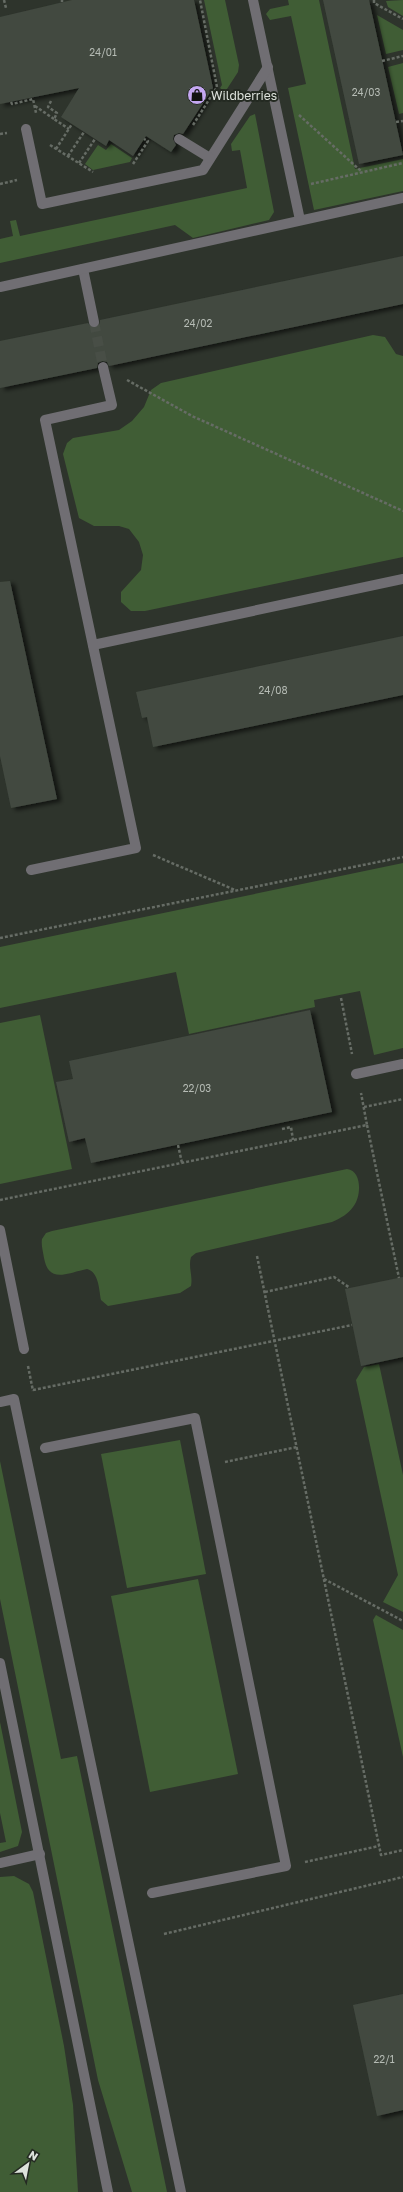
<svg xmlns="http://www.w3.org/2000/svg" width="403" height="2192" font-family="'Golos Text',sans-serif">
	<defs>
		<filter id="shadow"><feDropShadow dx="4.5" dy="2.5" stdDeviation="2" flood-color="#0009"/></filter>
	</defs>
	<rect width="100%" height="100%" fill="#2e342c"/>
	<g fill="#405d35">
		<path d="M204,0H225L239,65L238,72L225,92L220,88L222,85Z"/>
		<path d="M288,0H319L355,169L403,159V191L314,210L288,88L306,84L291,16L270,20L266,14L270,9L289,5Z"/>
		<path d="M403,0V16L388,7L386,1Z"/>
		<path d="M377,15L403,30V50L386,54Z"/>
		<path d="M403,63V113L399,114L388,67Z"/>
		<path d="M255,114L274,212L269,220L193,238L175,225L0,263V239L13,236L10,221L16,220L20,236L247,188L240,150L232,151L231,144L250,116Z"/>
		<path d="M111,144L132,158L130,162L93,170L85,164L98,145L106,150Z"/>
		<path d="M373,335L385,337L396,354L403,356V557L145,611H131L121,602V592L141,570L143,555L139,542L129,529L119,526H94L79,518L63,454L67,443L73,438L119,430L132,421L144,407L151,390L161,383Z"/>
		<path d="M403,863V1048L374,1055L360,991L314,1000L315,1007L189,1034L176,972L0,1008V947Z"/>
		<path d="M40,1015L72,1169L0,1184V1023Z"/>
		<path d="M347,1169C363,1171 361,1198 353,1207C348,1214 341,1218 332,1222L196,1253L191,1257C188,1267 193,1276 191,1286L180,1293L108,1306L101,1300C99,1290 99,1272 87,1269C67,1273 49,1284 44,1258C43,1251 41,1245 42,1239L46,1233L52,1231Z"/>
		<path d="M379,1364L403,1475V1612L383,1602L398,1575L356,1380L364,1367Z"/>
		<path d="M180,1440L206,1574L127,1588L101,1454Z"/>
		<path d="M0,1461L61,1759L77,1756L167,2192H132L98,2080L0,1599Z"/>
		<path d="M198,1579L238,1774L150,1792L111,1596Z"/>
		<path d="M376,1615L403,1630V1757L373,1620Z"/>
		<path d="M0,1722L22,1832L18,1846L0,1852V1843L6,1842L0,1813Z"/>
		<path d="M14,1876L29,1884L33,1892L64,2046L73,2105L78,2192H0V1877Z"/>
	</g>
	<g fill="#424940" filter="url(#shadow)">
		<path d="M72,0H194L213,88L183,134L179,133L174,135L173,139L176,145L171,152L146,136L133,156L109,140L106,146L61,117L79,88L0,104V17Z"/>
		<path d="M323,0H369L403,155L359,164Z"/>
		<path d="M403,256V304L109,366L107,362L102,361L98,363L97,368L0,388V341L88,323L92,328H96L100,324V320Z"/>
		<path d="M10,581L57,799L11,808L0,756V582Z"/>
		<path d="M403,636V695L153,747L147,717L142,718L136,692Z"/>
		<path d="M310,1010L332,1112L91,1163L85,1138L69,1142L56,1082L73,1079L69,1061Z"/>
		<path d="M403,1277V1357L361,1366L345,1289Z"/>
		<path d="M403,1994V2110L377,2116L353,2005Z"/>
	</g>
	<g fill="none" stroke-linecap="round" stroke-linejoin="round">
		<path stroke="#484e46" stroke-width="10" stroke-dasharray="10 5" stroke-linecap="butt" d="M94,322L103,367"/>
		<g stroke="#666c65" stroke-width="2.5" stroke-dasharray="3 2" stroke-linecap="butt">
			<path d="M4,0L6,8"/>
			<path d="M62,0V2"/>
			<path d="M374,0V3L403,19"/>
			<path d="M382,61L403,56"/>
			<path d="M215,91L226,98"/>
			<path d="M51,101L48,107L57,113L54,119L69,129"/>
			<path d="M11,102L12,104L33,99L36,113"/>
			<path d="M35,106L54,119"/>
			<path d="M299,115L362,172"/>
			<path d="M396,122L403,121"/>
			<path d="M193,125L217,87L200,0"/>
			<path d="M0,134L7,133"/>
			<path d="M50,145L93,172"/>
			<path d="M56,149L72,124"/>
			<path d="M68,156L84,132"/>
			<path d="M79,163L95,139"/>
			<path d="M133,164L148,141L144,139"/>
			<path d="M0,184L17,180"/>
			<path d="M311,184L403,163"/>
			<path d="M127,380L192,416L403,511"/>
			<path d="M153,855L235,890"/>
			<path d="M0,938L403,857"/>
			<path d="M341,998L352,1054"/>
			<path d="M364,1107L403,1099"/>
			<path d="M367,1125L399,1278"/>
			<path d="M282,1129L291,1127L293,1140"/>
			<path d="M178,1145L182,1163"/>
			<path d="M0,1200L367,1125L361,1093"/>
			<path d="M257,1256L381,1855L403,1850"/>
			<path d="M265,1292L334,1277L350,1288"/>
			<path d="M28,1366L33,1391"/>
			<path d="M33,1390L352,1325"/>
			<path d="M225,1462L297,1447"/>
			<path d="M324,1579L403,1621"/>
			<path d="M305,1862L379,1846"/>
			<path d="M164,1934L403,1877"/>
		</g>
		<g stroke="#706e73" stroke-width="10">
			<path d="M253,0L300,220"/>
			<path d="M26,129L42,204L203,170L268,67"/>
			<path d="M179,139L210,158"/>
			<path d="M83,269L94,322"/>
			<path d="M0,287L403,198"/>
			<path d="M93,645L403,579"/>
			<path d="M31,870L136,848L45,420L112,405L103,367"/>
			<path d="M356,1074L403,1064"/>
			<path d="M0,1230L24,1349"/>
			<path d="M0,1402L14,1399L181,2192"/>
			<path d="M45,1448L195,1418L286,1866L152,1893"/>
			<path d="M0,1663L108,2192"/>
			<path d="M0,1863L40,1854"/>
		</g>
	</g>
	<defs>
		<g id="shop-disc" transform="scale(1)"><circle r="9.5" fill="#c4a7f1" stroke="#242a22"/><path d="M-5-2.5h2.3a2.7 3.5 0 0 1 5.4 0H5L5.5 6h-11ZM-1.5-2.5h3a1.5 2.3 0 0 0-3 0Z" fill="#111"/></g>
	</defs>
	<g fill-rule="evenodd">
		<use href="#shop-disc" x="197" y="95"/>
	</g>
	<g text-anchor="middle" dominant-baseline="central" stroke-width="4" stroke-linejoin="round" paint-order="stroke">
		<g font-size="10" fill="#b6bcb5">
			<text x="103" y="52">24/01</text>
			<text x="366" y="92">24/03</text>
			<text x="198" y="323">24/02</text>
			<text x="273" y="690">24/08</text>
			<text x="197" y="1088">22/03</text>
			<text x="384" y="2059">22/1</text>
		</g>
		<g font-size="12" fill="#dde2dc" stroke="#242a22" text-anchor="start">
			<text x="211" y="95">Wildberries</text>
		</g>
	</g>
	<g transform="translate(28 2164) rotate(32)" stroke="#242a22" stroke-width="3" paint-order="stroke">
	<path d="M0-3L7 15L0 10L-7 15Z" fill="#dde2dc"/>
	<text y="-6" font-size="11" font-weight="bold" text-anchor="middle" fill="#dde2dc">N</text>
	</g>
</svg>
